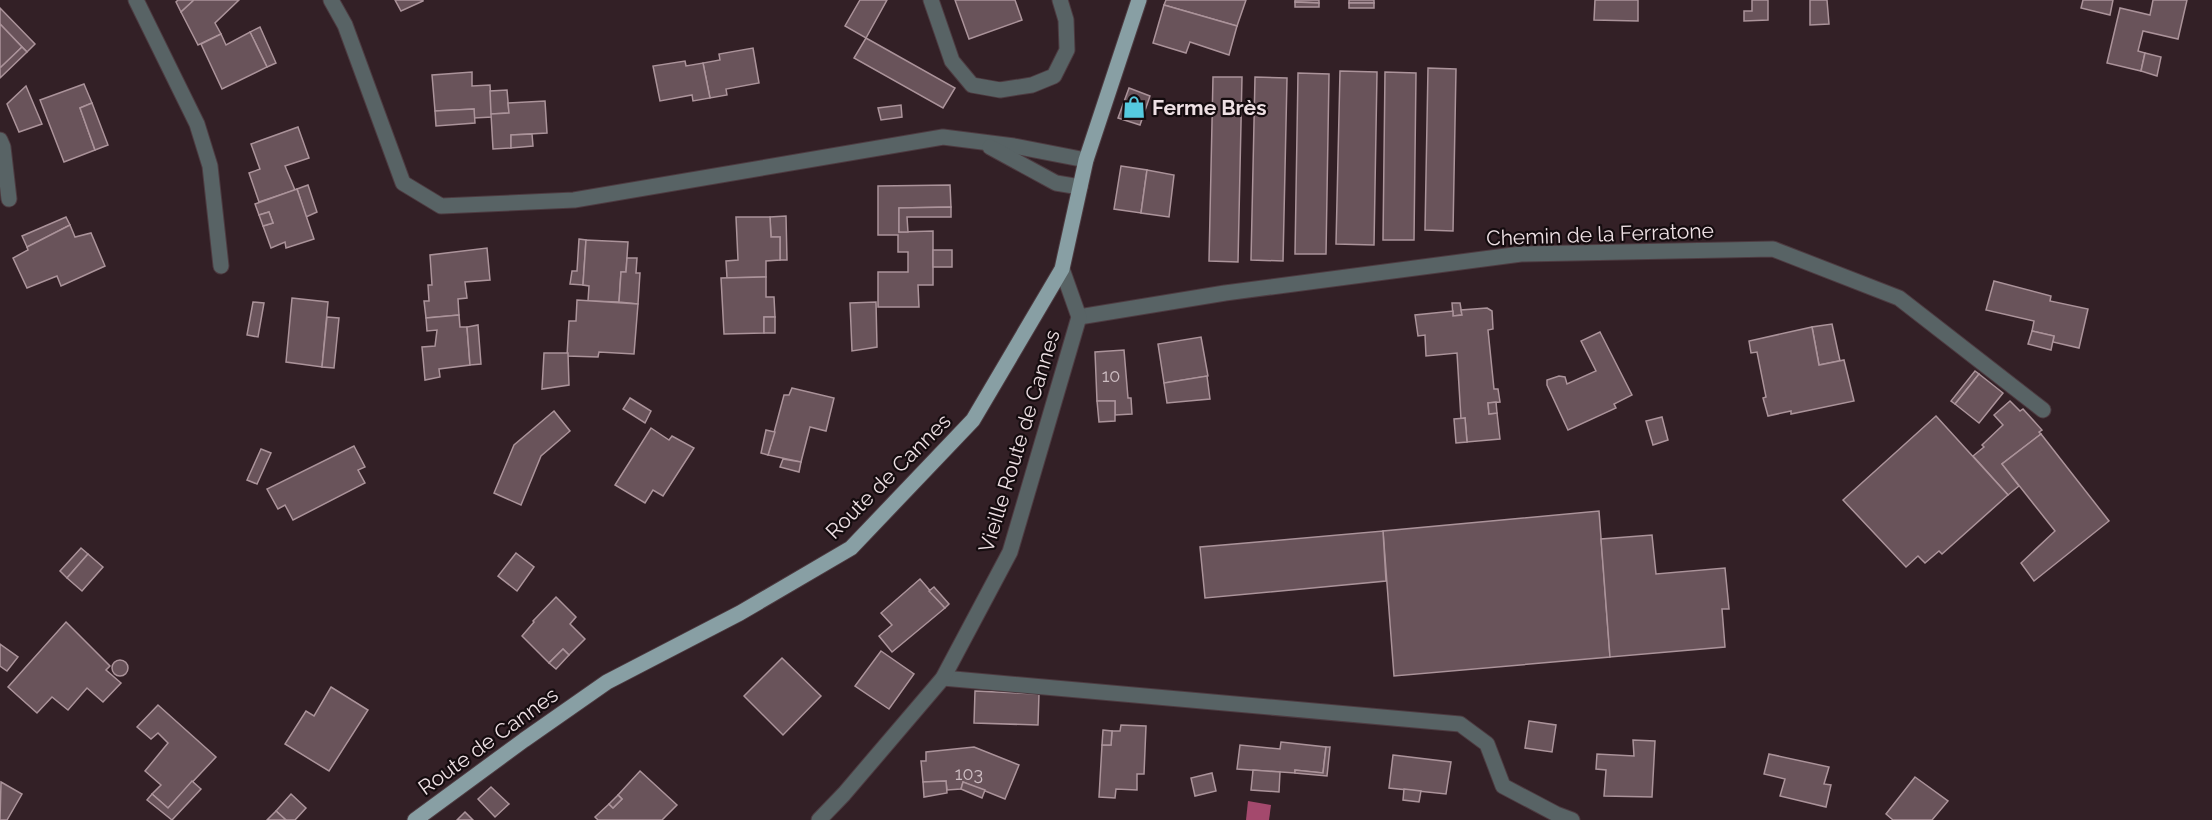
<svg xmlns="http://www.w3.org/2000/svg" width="2212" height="820" font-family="Raleway,sans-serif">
	<rect width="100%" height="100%" fill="#332026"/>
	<path fill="#a4496d" d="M1248,801L1271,805L1269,820H1246Z"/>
	<g fill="#69535a" stroke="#ab939a" stroke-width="1.5">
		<path d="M178,0H194L181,12L176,2Z"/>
		<path d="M194,0H239L215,23L221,34L198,45L181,12Z"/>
		<path d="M395,0H423V1L401,11Z"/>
		<path d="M860,0H887L866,38L845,26Z"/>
		<path d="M955,0H1015L1022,20L969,39Z"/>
		<path d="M1166,0H1246L1237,26L1164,5Z"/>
		<path d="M1295,0H1319V3L1295,2Z"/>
		<rect x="1349" y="0" width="25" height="3"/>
		<path d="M1595,0H1638V21L1594,20Z"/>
		<path d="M1752,0H1768V20L1744,21V11H1752Z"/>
		<path d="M1810,0H1827L1829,24L1810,25Z"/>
		<path d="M2083,0H2113L2110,15L2081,8Z"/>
		<path d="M2153,0H2187L2178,39L2143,31L2138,51L2145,53L2141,71L2107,63L2120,8L2150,15Z"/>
		<path d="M1295,2L1319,3V7H1295Z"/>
		<rect x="1349" y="3" width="25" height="5"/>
		<path d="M1164,5L1237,26L1229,55L1190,42L1186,53L1153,43Z"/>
		<path d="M0,8L35,44L27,52L0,24Z"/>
		<path d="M0,24L22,47L0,68Z"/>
		<path d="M260,27L276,63L267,67L250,32Z"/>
		<path d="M250,32L267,67L222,89L201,44L221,34L226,45Z"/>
		<path d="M866,38L955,88L943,108L854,58Z"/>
		<path d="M22,47L27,52L0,78V68Z"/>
		<path d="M753,48L759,83L726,89L727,95L710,98L703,63L720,60L719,54Z"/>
		<path d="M2145,53L2161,57L2157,76L2141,71Z"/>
		<path d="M685,61L686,66L703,63L710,98L693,101L692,95L660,101L653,66Z"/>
		<path d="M1428,68L1456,69L1453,231L1425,230Z"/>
		<path d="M1340,71L1377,72L1374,245L1336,244Z"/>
		<path d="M472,72V86L490,85L492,117L474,118V109L435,111L432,75Z"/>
		<path d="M1385,72L1416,73L1414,240H1383Z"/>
		<path d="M1298,73L1329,74L1326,254H1295Z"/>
		<path d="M1213,77H1242L1238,262L1209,261Z"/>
		<path d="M1255,77L1287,78L1283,261L1251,260Z"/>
		<path d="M84,84L92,103L80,108L95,150L64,162L40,100Z"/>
		<path d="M26,86L42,124L19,132L7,104Z"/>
		<path d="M1129,88L1150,96L1140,125L1118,118Z"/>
		<path d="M507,90L509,113L491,114L490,91Z"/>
		<path d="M545,101L547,133L511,135V148L493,149L491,114L509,113L508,103Z"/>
		<path d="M92,103L108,145L95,150L80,108Z"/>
		<path d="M901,105L902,117L881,120L878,108Z"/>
		<path d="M474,109L475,123L436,126L435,111Z"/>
		<path d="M298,127L309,158L285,166L295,190L259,202L249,173L260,169L251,144Z"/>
		<path d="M532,134L533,146L511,148V135Z"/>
		<path d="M1121,166L1147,170L1141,213L1114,209Z"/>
		<path d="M1147,170L1174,175L1169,217L1141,213Z"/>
		<path d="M308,185L317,212L306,217L297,189Z"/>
		<path d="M950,185L951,207L899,208V232L933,231V285H918L919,307H878V272H908V252H898V235H878V186Z"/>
		<path d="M297,189L314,239L286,248L285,242L271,248L263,226L273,223L269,212L259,215L255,204Z"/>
		<path d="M951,207V217H907L908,232H899V208Z"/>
		<path d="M269,212L273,223L263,226L259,215Z"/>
		<path d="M786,216L787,260H780V237H771L770,217Z"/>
		<path d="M66,217L70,225L27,247L22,236Z"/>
		<path d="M736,217H770L771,237H780V260L766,261V277L727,278L726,261L738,260Z"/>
		<path d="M70,225L75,237L91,233L105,266L61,286L57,276L27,288L13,258L28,250L27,247Z"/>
		<path d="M579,239L586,240L583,285L570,284L572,271H577Z"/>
		<path d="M586,240L628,242L626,272H621L619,302L588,301L589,286L583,285Z"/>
		<path d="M487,248L490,280L465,282L467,298L458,299L459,315L426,318L424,301H429L428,285H432L430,255Z"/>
		<rect x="933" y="250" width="19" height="17"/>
		<path d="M627,258H637L636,273H640L638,304L619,302L621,272H626Z"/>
		<path d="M766,277V297H774L775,317H764V333L724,334L721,278Z"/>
		<path d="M1994,281L2051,296L2050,301L2088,309L2079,348L2053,342L2054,336L2032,331L2034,321L1986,310Z"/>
		<path d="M292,298L328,302L322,367L286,362Z"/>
		<path d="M577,300L638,304L634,354L599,352L598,357L567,356L569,321H576Z"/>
		<path d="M253,302L264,303L258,337L247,335Z"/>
		<path d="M876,302L877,347L852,351L850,303Z"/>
		<path d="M1452,303H1460L1462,315L1453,316Z"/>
		<path d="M1487,308L1492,311L1493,329L1488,330L1494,389H1498L1500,402L1488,403L1489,414L1497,413L1500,439L1467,442L1465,418L1461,419L1457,353L1426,356L1425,335L1418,336L1415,315L1453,311V316L1462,315L1461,310Z"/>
		<path d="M459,315L460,327H467L470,365L439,369L440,377L425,380L422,347L435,346L437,330L427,331L426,318Z"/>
		<path d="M327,317L339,318L334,368L322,367Z"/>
		<rect x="764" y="317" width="11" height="16"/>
		<path d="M1832,324L1840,361L1819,365L1812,327Z"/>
		<path d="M478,325L481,364L470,365L467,327Z"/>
		<path d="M1812,327L1819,365L1844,360L1854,401L1791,414V411L1768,416L1763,398L1766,397L1757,352L1751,353L1749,341Z"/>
		<path d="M2032,331L2054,336L2051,350L2028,344Z"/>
		<path d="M1600,332L1632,395L1614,404L1616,408L1568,430L1547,385V380L1559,376L1565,377L1567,384L1596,371L1581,341Z"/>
		<path d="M1201,337L1208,376L1164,383L1158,344Z"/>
		<path d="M1124,350L1128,398H1131L1132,414L1115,415V401H1097L1095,352Z"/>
		<path d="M544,353H568L569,385L542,389Z"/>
		<path d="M1975,371L1979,374L1955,404L1951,401Z"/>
		<path d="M1979,374L2003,393L1979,423L1955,404Z"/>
		<path d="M1207,376L1210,399L1167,403L1164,383Z"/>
		<path d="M792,388L834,398L826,431L810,427L801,462L768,455L784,395H789Z"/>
		<path d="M630,398L651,411L645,423L623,409Z"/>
		<path d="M1097,401H1115V421L1099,422Z"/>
		<path d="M2010,401L2020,411L2023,409L2042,430L2039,432L2041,434L2002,464L2019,486L2008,495L1973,456L1984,447L1982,445L2003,425L1994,415Z"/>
		<path d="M1496,402L1497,413L1489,414L1488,403Z"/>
		<path d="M554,411L570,431L541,456L521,505L494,493L514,445Z"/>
		<path d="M1936,416L2008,495L1942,554L1939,551L1925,563L1918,556L1906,567L1843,500Z"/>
		<path d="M1662,417L1668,440L1653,445L1646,421Z"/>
		<path d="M1465,418L1467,442L1456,443L1454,419Z"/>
		<path d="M651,428L669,440L672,436L694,448L663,496L653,490L645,503L615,485Z"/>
		<path d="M766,430L775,432L768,455L761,453Z"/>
		<path d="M2041,434L2109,521L2034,581L2021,563L2055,531L2002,464Z"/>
		<path d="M354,446L365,467L358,470L365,483L293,520L285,505L278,509L267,489Z"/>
		<path d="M261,449L271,453L257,484L247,480Z"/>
		<path d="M783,459L801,462L799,472L780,467Z"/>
		<path d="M1599,511L1610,657L1394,676L1383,531Z"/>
		<path d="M1383,531L1386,581L1205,598L1200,547Z"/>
		<path d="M1652,535L1656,574L1725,568L1729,609H1722L1725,647L1610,657L1601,539Z"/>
		<path d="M81,548L88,554L67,578L60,571Z"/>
		<path d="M516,553L534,567L517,591L498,576Z"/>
		<path d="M88,554L103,567L82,591L67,578Z"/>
		<path d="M920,579L945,608L892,652L879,636L892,625L881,613Z"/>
		<path d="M934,587L949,604L945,608L929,591Z"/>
		<path d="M556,597L576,617L570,624L585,639L569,655L563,649L549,663L522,636L534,622L533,621Z"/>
		<path d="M66,622L110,666L106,670L121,683L103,702L87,688L68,710L52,697L37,713L8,687Z"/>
		<path d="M0,644L18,657L7,671L0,666Z"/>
		<path d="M563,649L569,655L556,669L549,663Z"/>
		<path d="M881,651L914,674L889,709L855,686Z"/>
		<path d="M782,658L821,696L783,735L744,696Z"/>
		<circle cx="120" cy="668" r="8"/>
		<path d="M331,687L368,710L329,771L285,744L306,711L314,716Z"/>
		<path d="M975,691L1039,694L1038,725L974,723Z"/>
		<path d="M158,705L216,757L168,808L152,794L161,785L145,771L168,743L158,733L151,739L137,727Z"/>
		<path d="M1529,721L1556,725L1552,752L1525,748Z"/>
		<path d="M1121,725L1146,726L1144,774H1137V790L1116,789L1115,798L1099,797L1102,745H1111L1112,731H1120Z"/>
		<path d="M1103,730L1112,731L1111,745H1102Z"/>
		<path d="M1633,740L1655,741L1652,797L1604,796L1606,770L1596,769L1597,754L1634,756Z"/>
		<path d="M1281,742L1326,747L1323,773L1295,770V773L1237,769L1240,745L1280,749Z"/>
		<path d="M974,747L1019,765L1005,799L963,782L961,789L947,790L946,781L923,782L921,761H926V752Z"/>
		<path d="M1326,747H1330L1327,776L1295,773V770L1323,773Z"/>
		<path d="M1769,754L1829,767L1824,784L1831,785L1826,807L1780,796L1785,779L1764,774Z"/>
		<path d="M1393,755L1451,762L1446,794L1389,788Z"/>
		<path d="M1253,770L1280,772L1279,792L1251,790Z"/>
		<path d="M640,771L677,805L662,820H598L595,817L609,804L613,808L622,799L618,795Z"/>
		<path d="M1212,773L1216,791L1195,796L1191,778Z"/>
		<path d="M1915,777L1948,801L1932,820H1893L1886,814Z"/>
		<path d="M192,781L201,789L172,820L147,800L152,794L168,808Z"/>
		<path d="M946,781L947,793L924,797L923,782Z"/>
		<path d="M1,782L22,794L7,820H0Z"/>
		<path d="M963,782L985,790L982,798L961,789Z"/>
		<path d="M491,787L509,804L495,817L478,799Z"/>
		<path d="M1404,789L1421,791L1419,802L1403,800Z"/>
		<path d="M291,794L306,808L295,820H286L276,811Z"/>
		<path d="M618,795L622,799L613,808L609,804Z"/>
		<path d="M276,811L286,820H267Z"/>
		<path d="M465,812L473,820H457Z"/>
	</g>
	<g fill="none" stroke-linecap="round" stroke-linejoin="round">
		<g stroke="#4d3b41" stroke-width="17">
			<g id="minor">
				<path d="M136,0L197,124L210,166L221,266"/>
				<path d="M331,0L345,25L403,183L441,206L574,200L943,137L1014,146L1086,160"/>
				<path d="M931,0L952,61L972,85L1000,90L1032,85L1054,76L1067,50L1066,20L1060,0"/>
				<path d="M0,140L3,147L9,199"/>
				<path d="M990,147L1056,183L1080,187"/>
				<path d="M1079,317L1225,293L1521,254L1773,249L1899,298L2043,410"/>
				<path d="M943,678L1460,724L1487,744L1503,786L1556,814L1572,820"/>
				<path d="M819,820L844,794L943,678L1010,552L1079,317L1062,269"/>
			</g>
		</g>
		<g stroke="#4d3b41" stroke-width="17">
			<path id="major" d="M415,820L524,740L607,682L740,613L851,548L973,420L1062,269L1086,160L1139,0"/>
		</g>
		<use href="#minor" stroke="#586365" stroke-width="15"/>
		<use href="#major" stroke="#889fa4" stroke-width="15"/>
	</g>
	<defs>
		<g id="shop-bare" transform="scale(1.8)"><path d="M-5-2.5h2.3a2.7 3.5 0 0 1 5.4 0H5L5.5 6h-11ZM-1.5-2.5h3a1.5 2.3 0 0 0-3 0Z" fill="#55cadf" stroke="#150c0f" stroke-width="2.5" paint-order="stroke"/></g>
	</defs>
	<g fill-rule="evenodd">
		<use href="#shop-bare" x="1134" y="107"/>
	</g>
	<g text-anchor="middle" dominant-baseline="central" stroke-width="4.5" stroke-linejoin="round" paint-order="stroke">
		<g font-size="18" fill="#cdbdc2">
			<text x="1111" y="375">10</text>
			<text x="969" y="773">103</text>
		</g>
		<g font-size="21" font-weight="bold" fill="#eee0e4" stroke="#150c0f" text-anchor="start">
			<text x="1152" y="107">Ferme Brès</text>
		</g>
		<g font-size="21" fill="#eee0e4" stroke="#150c0f">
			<text transform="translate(1600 234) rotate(-2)">Chemin de la Ferratone</text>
			<text transform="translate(1019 441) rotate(-73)">Vieille Route de Cannes</text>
			<text transform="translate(888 476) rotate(-45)">Route de Cannes</text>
			<text transform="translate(488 741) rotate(-36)">Route de Cannes</text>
		</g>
	</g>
</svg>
